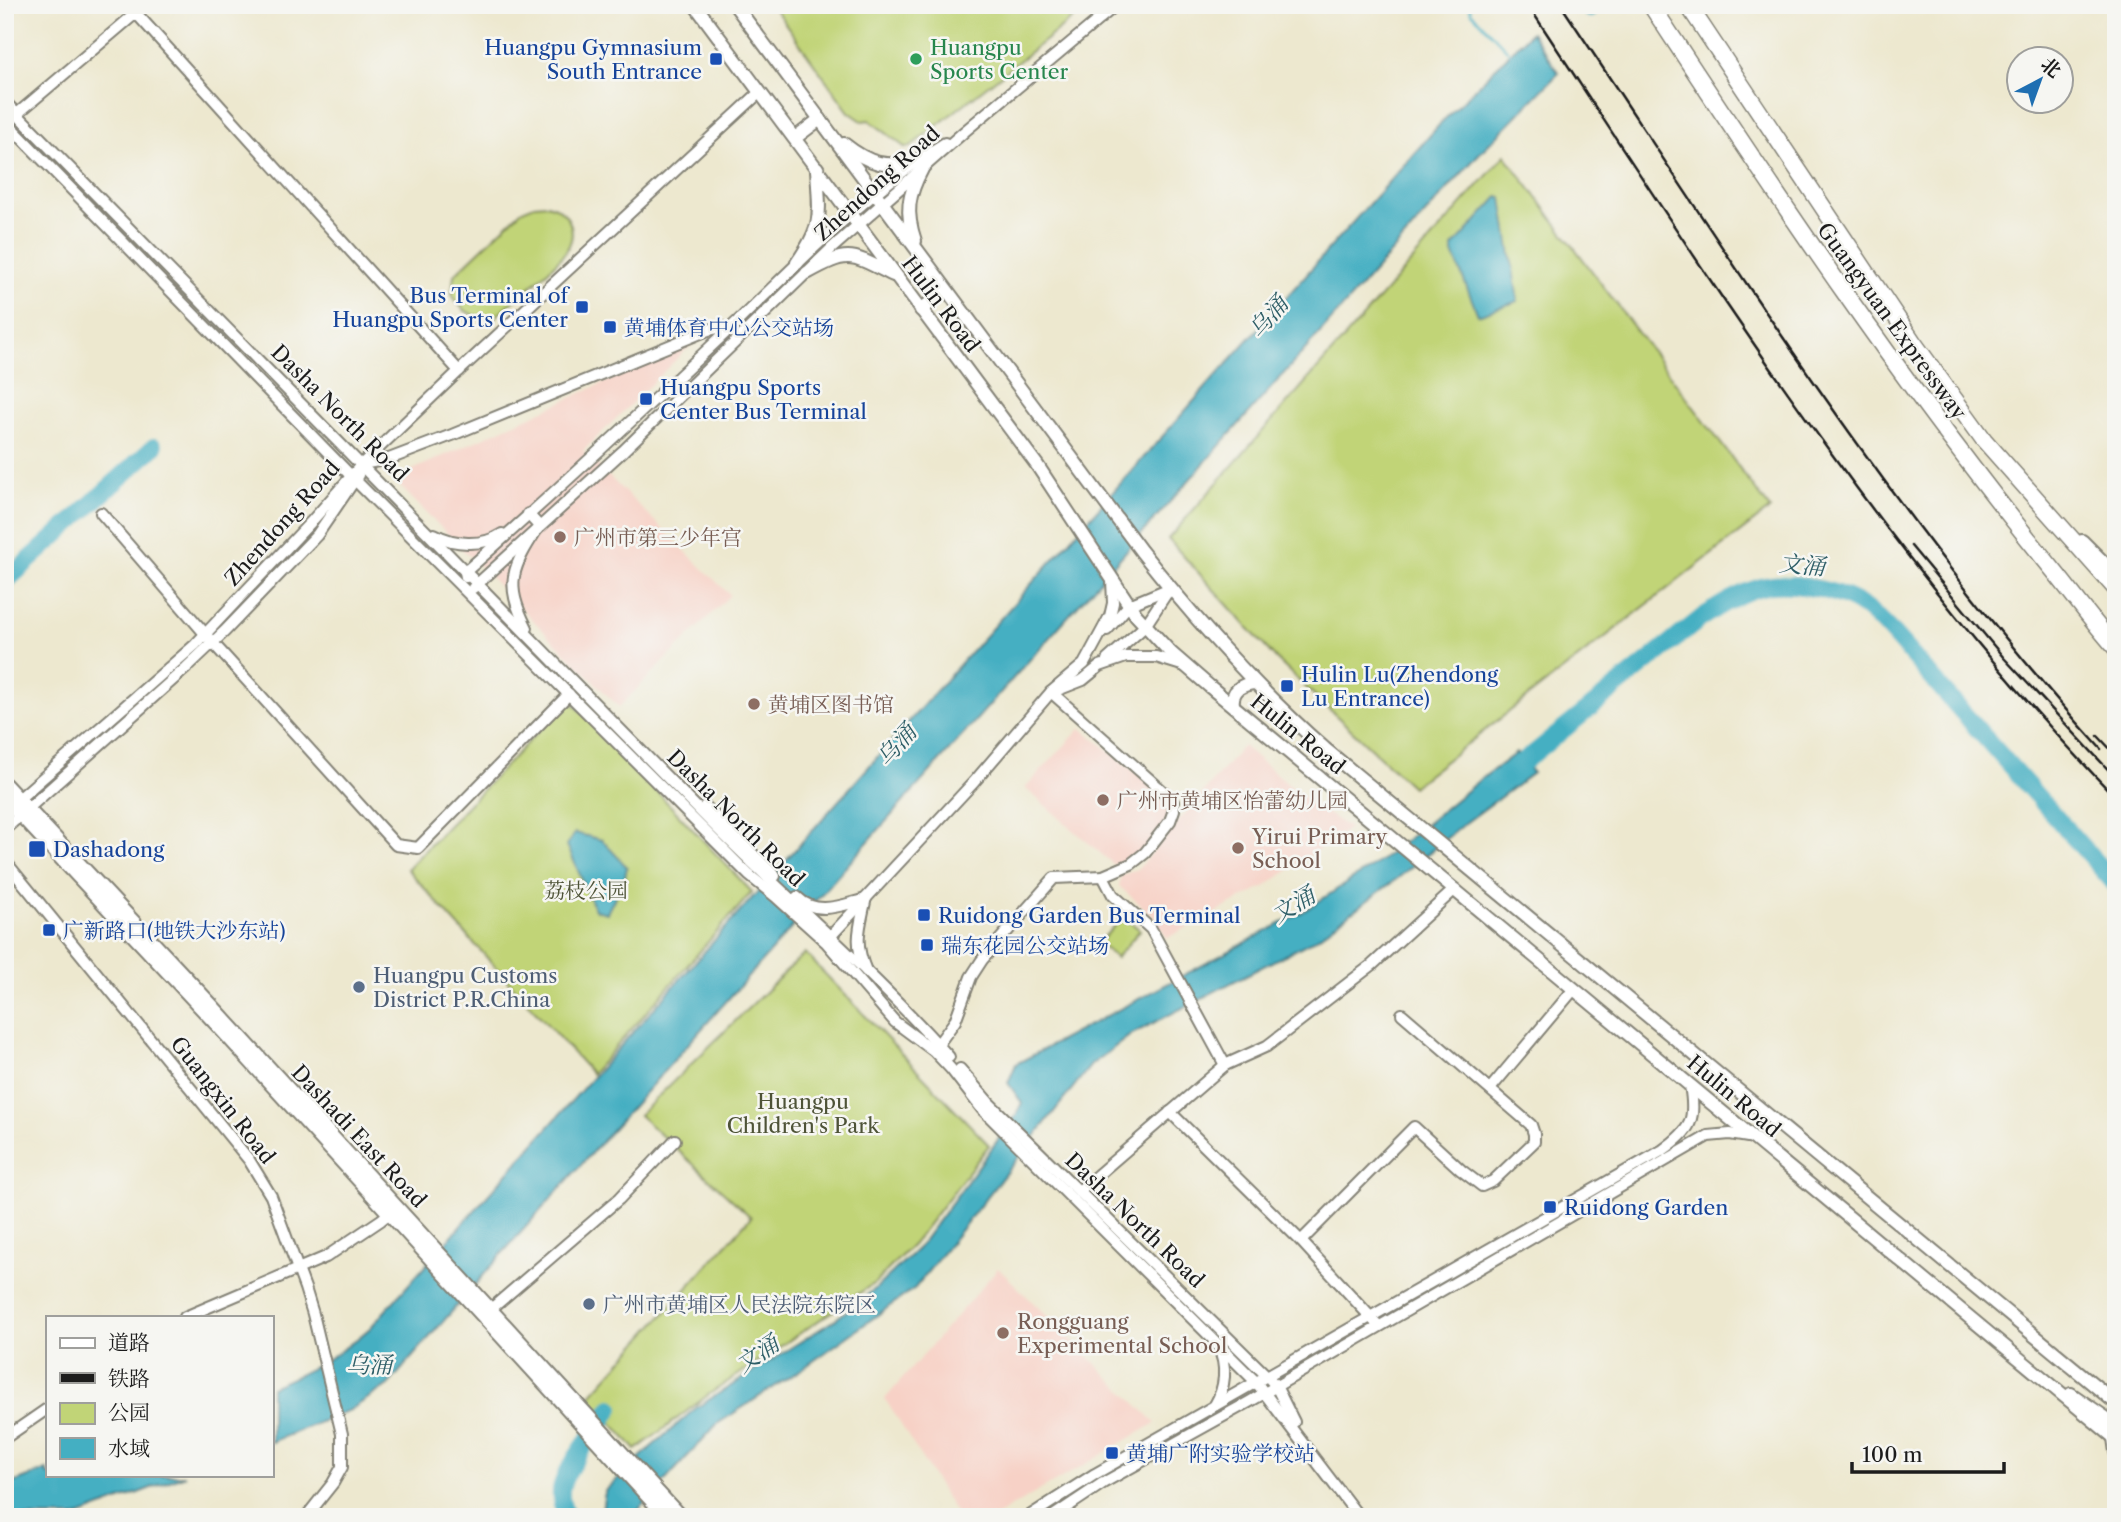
<svg xmlns="http://www.w3.org/2000/svg" width="2121" height="1522" font-family="'Libre Caslon Text','Noto Serif SC',serif">
	<rect width="100%" height="100%" fill="#f6f6f2"/>
	<filter id="ink" filterUnits="userSpaceOnUse"><feTurbulence type="fractalNoise" baseFrequency=".0143" numOctaves="2"/><feDisplacementMap in="SourceGraphic" scale="14" xChannelSelector="R" yChannelSelector="G"/><feConvolveMatrix kernelMatrix="1 2 1 2 8 2 1 2 1" color-interpolation-filters="sRGB"/></filter>
	<filter id="wash" filterUnits="userSpaceOnUse"><feTurbulence type="fractalNoise" baseFrequency=".00686" numOctaves="4" result="noise"/><feDisplacementMap in="SourceGraphic" scale="28" xChannelSelector="R" yChannelSelector="G"/><feGaussianBlur stdDeviation="1.57" result="paint"/><feColorMatrix in="noise" values="0 0 0 0 0 0 0 0 0 0 0 0 0 0 0 0 0 1.4 0 .05"/><feComposite in="paint" operator="in"/></filter>
	<g filter="url(#wash)">
		<rect width="100%" height="100%" fill="#ede8cf"/>
		<g fill="#f7d1c6">
			<path d="M695,341L583,451L730,595L619,707L393,479Z"/>
			<path d="M1081,728L1161,793L1171,807L1165,826L1141,855L1125,865H1114L1025,788Z"/>
			<path d="M1243,746L1302,796L1349,828L1266,886L1167,938L1153,916L1119,886L1121,876L1139,868Z"/>
			<path d="M998,1268L1156,1423L994,1517H958L885,1399Z"/>
		</g>
		<g fill="#c1d477" stroke="#6e784a" stroke-width="2">
			<path d="M772,5H1090L911,146L906,148L869,120L862,121L849,112Z"/>
			<path d="M1505,155L1770,509L1412,787L1278,661L1168,539Z"/>
			<path d="M547,204C569,210 579,231 566,251C552,271 513,301 494,318C475,319 460,311 452,294L454,275L522,210L534,205Z"/>
			<path d="M569,699L752,892L592,1074L407,869Z"/>
			<path d="M1123,916L1140,930L1116,958L1099,943Z"/>
			<path d="M805,953L989,1145L913,1244L876,1282L708,1395L636,1450L589,1397L751,1217L639,1115Z"/>
		</g>
		<g fill="#44afc2" stroke="#30666f" stroke-width="2">
			<path d="M1531,32L1559,73L1478,155L500,1256L388,1385L350,1410L271,1442V1387C310,1371 338,1356 370,1328L1441,123Z"/>
			<path d="M1498,197L1502,198L1518,301L1478,315L1453,253V247Z"/>
			<path d="M1516,753L1533,773L1464,824L1398,878L1314,940L1132,1034L1091,1065L915,1288L805,1367L717,1424L632,1517H601L605,1491L649,1449L696,1408L836,1319L875,1289L918,1248L1017,1114L1022,1103L1008,1083L1016,1064L1301,913L1383,859L1477,782Z"/>
			<path d="M575,833L602,840L627,867L625,877L607,913L595,910L567,845Z"/>
			<path d="M47,1470V1475H185L76,1517H5V1486Z"/>
		</g>
		<g fill="none" stroke-linecap="round" stroke-linejoin="round">
			<path stroke="#44afc2" stroke-width="2.5" d="M1469,5L1471,12L1512,55"/>
			<g stroke="#44afc2" stroke-width="18">
				<path d="M1587,5L1590,9"/>
				<path d="M5,582L154,447"/>
				<path d="M1506,776L1704,616C1721,605 1738,594 1758,588C1785,579 1841,590 1864,607C1871,612 1878,619 1885,625L2116,885"/>
				<path d="M567,1517C563,1509 560,1499 561,1490C563,1470 599,1427 611,1408"/>
			</g>
		</g>
	</g>
	<g filter="url(#ink)">
		<g fill="none" stroke-linecap="round" stroke-linejoin="round">
			<g stroke="#848276" stroke-width="14">
				<g id="minor">
					<path d="M5,102C240,339 472,577 704,815C784,897 873,971 949,1057"/>
					<path d="M17,114L136,13L459,371"/>
					<path d="M5,121L356,481L749,875L775,896L826,942L895,1022L934,1051L951,1069L982,1109L1256,1382L1359,1517"/>
					<path d="M362,464L389,459L452,435L708,330L722,327L728,331"/>
					<path d="M101,513L213,643L396,845L418,848L569,694"/>
					<path d="M434,534C454,545 482,547 502,534"/>
					<path d="M466,577L465,572C558,490 649,405 739,320C805,257 867,191 945,143"/>
					<path d="M473,588L623,451L832,248L965,131L1116,5"/>
					<path d="M527,628C503,582 513,567 539,526L528,514"/>
					<path d="M1107,630L1129,605L1170,588"/>
					<path d="M1107,660L1145,626L1170,588"/>
					<path d="M1060,689L1083,680L1100,666L1126,657H1156L1185,666"/>
					<path d="M705,806L775,876"/>
					<path d="M5,811L195,645L311,522L362,464L459,371L760,92"/>
					<path d="M5,829L186,668L225,631L317,535L358,475"/>
					<path d="M5,861L249,1160L271,1196L305,1288L313,1314L342,1434V1467L333,1483L306,1517"/>
					<path d="M1103,876L1113,895L1151,929L1225,1065"/>
					<path d="M797,897C817,917 842,905 866,899"/>
					<path d="M865,902C859,930 854,943 866,971"/>
					<path d="M826,941L974,782L1051,692L1084,664L1110,616L1113,603L1112,580"/>
					<path d="M934,1050L955,1021L971,977L982,960L1054,878L1103,876L1131,864L1145,853L1170,821L1174,810L1173,802L1166,794L1051,692"/>
					<path d="M960,1069L989,1103L1268,1377L1276,1386L1294,1422"/>
					<path d="M1490,1089L1574,989"/>
					<path d="M1170,1112L1301,1241L1376,1323"/>
					<path d="M1079,1191L1225,1065L1267,1046L1372,965L1455,889"/>
					<path d="M1301,1241L1414,1127L1461,1170L1482,1186L1493,1181L1534,1142V1134L1531,1125L1402,1014"/>
					<path d="M491,1309L619,1199L675,1140"/>
					<path d="M185,1317L326,1257L381,1220L395,1208"/>
					<path d="M1215,1405C1225,1388 1228,1366 1218,1347"/>
					<path d="M5,1438L47,1409"/>
					<path d="M1028,1517L1095,1474L1663,1150C1692,1129 1696,1120 1690,1085"/>
					<path d="M1052,1517L1103,1483L1249,1402L1708,1136L1730,1134L1754,1138"/>
				</g>
			</g>
			<g stroke="#848276" stroke-width="16">
				<g id="major">
					<path d="M695,5L1037,465L1136,615L1171,653L1209,686L2116,1439"/>
					<path d="M735,5L1141,551C1197,622 1257,689 1325,749L2116,1403"/>
					<path d="M795,138L820,119"/>
					<path d="M844,144C869,164 886,169 917,160"/>
					<path d="M915,241C905,212 908,195 922,169"/>
					<path d="M797,263C825,222 819,215 817,168"/>
					<path d="M807,273C849,250 850,253 893,275"/>
					<path d="M921,310L946,290"/>
					<path d="M2082,541L2116,575"/>
					<path d="M1233,705C1231,690 1242,684 1255,683"/>
					<path d="M5,784L211,1004L681,1517"/>
					<path d="M5,799L214,1022L666,1517"/>
					<path d="M2071,1394L2116,1425"/>
					<path d="M2114,1438L2116,1452"/>
				</g>
			</g>
			<g stroke="#848276" stroke-width="19">
				<g id="highway">
					<path d="M1651,5C1777,197 1905,388 2050,566C2072,593 2093,622 2116,648"/>
					<path d="M1688,5L1913,342L1984,440L2116,589"/>
				</g>
			</g>
			<use href="#minor" stroke="#fff" stroke-width="10"/>
			<use href="#major" stroke="#fff" stroke-width="12"/>
			<use href="#highway" stroke="#fff" stroke-width="16"/>
			<g stroke="#1c1c1c" stroke-width="2.5">
				<path d="M1528,5C1710,280 1886,560 2116,798"/>
				<path d="M1561,5C1732,260 1894,521 2101,749"/>
				<path d="M1911,546L2004,658L2116,778"/>
				<path d="M2098,736L2116,755"/>
			</g>
		</g>
	</g>
	<g fill="#1a4fb4" stroke="#f6f6f2" stroke-width="2.5">
		<rect x="709" y="52" width="14" height="14" rx="3.5"/>
		<rect x="575" y="300" width="14" height="14" rx="3.5"/>
		<rect x="603" y="320" width="14" height="14" rx="3.5"/>
		<rect x="639" y="392" width="14" height="14" rx="3.5"/>
		<rect x="1280" y="679" width="14" height="14" rx="3.5"/>
		<rect x="28" y="840" width="18" height="18" rx="3.5"/>
		<rect x="917" y="908" width="14" height="14" rx="3.5"/>
		<rect x="42" y="923" width="14" height="14" rx="3.5"/>
		<rect x="920" y="938" width="14" height="14" rx="3.5"/>
		<rect x="1543" y="1200" width="14" height="14" rx="3.5"/>
		<rect x="1105" y="1446" width="14" height="14" rx="3.5"/>
	</g>
	<circle fill="#2e9e5b" stroke="#f6f6f2" stroke-width="2.5" cx="916" cy="59" r="7"/>
	<g fill="#8d6e63" stroke="#f6f6f2" stroke-width="2.5">
		<circle cx="560" cy="537" r="7"/>
		<circle cx="754" cy="704" r="7"/>
		<circle cx="1103" cy="800" r="7"/>
		<circle cx="1238" cy="848" r="7"/>
		<circle cx="1003" cy="1333" r="7"/>
	</g>
	<g fill="#5c6f8a" stroke="#f6f6f2" stroke-width="2.5">
		<circle cx="359" cy="987" r="7"/>
		<circle cx="589" cy="1304" r="7"/>
	</g>
	<g text-anchor="middle" dominant-baseline="central" stroke-width="5" stroke-linejoin="round" paint-order="stroke">
		<g font-size="21" fill="#164399" stroke="#f6f6f2" text-anchor="start">
			<text x="702" y="47" text-anchor="end">Huangpu Gymnasium<tspan x="702" dy="24">South Entrance</tspan></text>
			<text x="568" y="295" text-anchor="end">Bus Terminal of<tspan x="568" dy="24">Huangpu Sports Center</tspan></text>
			<text x="624" y="327">黄埔体育中心公交站场</text>
			<text x="660" y="387">Huangpu Sports<tspan x="660" dy="24">Center Bus Terminal</tspan></text>
			<text x="1301" y="674">Hulin Lu(Zhendong<tspan x="1301" dy="24">Lu Entrance)</tspan></text>
			<text x="53" y="849">Dashadong</text>
			<text x="938" y="915">Ruidong Garden Bus Terminal</text>
			<text x="63" y="930">广新路口(地铁大沙东站)</text>
			<text x="941" y="945">瑞东花园公交站场</text>
			<text x="1564" y="1207">Ruidong Garden</text>
			<text x="1126" y="1453">黄埔广附实验学校站</text>
		</g>
		<g font-size="21" fill="#27864d" stroke="#f6f6f2" text-anchor="start">
			<text x="930" y="47">Huangpu<tspan x="930" dy="24">Sports Center</tspan></text>
		</g>
		<g font-size="21" fill="#1c1c1c" stroke="#f6f6f2">
			<text transform="translate(877 183) rotate(-42)">Zhendong Road</text>
			<text transform="translate(941 304) rotate(53)">Hulin Road</text>
			<text transform="translate(1892 321) rotate(54)">Guangyuan Expressway</text>
			<text transform="translate(340 413) rotate(45)">Dasha North Road</text>
			<text transform="translate(282 523) rotate(-48)">Zhendong Road</text>
			<text transform="translate(1298 734) rotate(39)">Hulin Road</text>
			<text transform="translate(736 818) rotate(45)">Dasha North Road</text>
			<text transform="translate(1734 1096) rotate(40)">Hulin Road</text>
			<text transform="translate(223 1100) rotate(52)">Guangxin Road</text>
			<text transform="translate(359 1136) rotate(47)">Dashadi East Road</text>
			<text transform="translate(1135 1220) rotate(44)">Dasha North Road</text>
		</g>
		<g font-size="21" fill="#785e54" stroke="#f6f6f2" text-anchor="start">
			<text x="574" y="537">广州市第三少年宫</text>
			<text x="768" y="704">黄埔区图书馆</text>
			<text x="1117" y="800">广州市黄埔区怡蕾幼儿园</text>
			<text x="1252" y="836">Yirui Primary<tspan x="1252" dy="24">School</tspan></text>
			<text x="1017" y="1321">Rongguang<tspan x="1017" dy="24">Experimental School</tspan></text>
		</g>
		<g font-size="21" fill="#4e5337" stroke="#f6f6f2">
			<text x="586" y="890">荔枝公园</text>
			<text x="803" y="1101">Huangpu<tspan x="803" dy="24">Children's Park</tspan></text>
		</g>
		<g font-size="21" fill="#4e5e75" stroke="#f6f6f2" text-anchor="start">
			<text x="373" y="975">Huangpu Customs<tspan x="373" dy="24">District P.R.China</tspan></text>
			<text x="603" y="1304">广州市黄埔区人民法院东院区</text>
		</g>
		<g font-size="23" font-style="italic" fill="#2e5e67" stroke="#f6f6f2">
			<text transform="translate(1268 317) rotate(-49)">乌涌</text>
			<text transform="translate(1802 565) rotate(5)">文涌</text>
			<text transform="translate(896 745) rotate(-48)">乌涌</text>
			<text transform="translate(1293 905) rotate(-31)">文涌</text>
			<text transform="translate(757 1354) rotate(-34)">文涌</text>
			<text x="369" y="1365">乌涌</text>
		</g>
	</g>
	<rect width="2121" height="1522" fill="none" stroke="#f6f6f2" stroke-width="28"/>
	<rect x="46" y="1316" width="228" height="161" fill="#f6f6f2" stroke="#9f9f9c" stroke-width="2"/>
	<rect x="60" y="1338" width="35" height="10" fill="#ffffff" stroke="#9f9f9c" stroke-width="2"/>
	<text x="108" y="1350" font-size="21" fill="#1c1c1c">道路</text>
	<rect x="60" y="1373" width="35" height="10" fill="#1c1c1c" stroke="#9f9f9c" stroke-width="2"/>
	<text x="108" y="1386" font-size="21" fill="#1c1c1c">铁路</text>
	<rect x="60" y="1403" width="35" height="21" fill="#c1d477" stroke="#9f9f9c" stroke-width="2"/>
	<text x="108" y="1420" font-size="21" fill="#1c1c1c">公园</text>
	<rect x="60" y="1438" width="35" height="21" fill="#44afc2" stroke="#9f9f9c" stroke-width="2"/>
	<text x="108" y="1456" font-size="21" fill="#1c1c1c">水域</text>
	<g transform="translate(2040 80) rotate(41)"><circle r="33" fill="#f6f6f2" stroke="#9f9f9c" stroke-width="2"/>
	<path d="M0-5L12 26L0 18L-12 26Z" fill="#1f6fb2"/>
	<text y="-10" font-size="19" font-weight="bold" text-anchor="middle" fill="#1c1c1c">北</text>
	</g>
	<path d="M1852 1462v10h152v-10" fill="none" stroke="#1c1c1c" stroke-width="3.5"/>
	<text x="1862" y="1462" font-size="21" fill="#1c1c1c" stroke="#f6f6f2" stroke-width="5" paint-order="stroke">100 m</text>
</svg>
